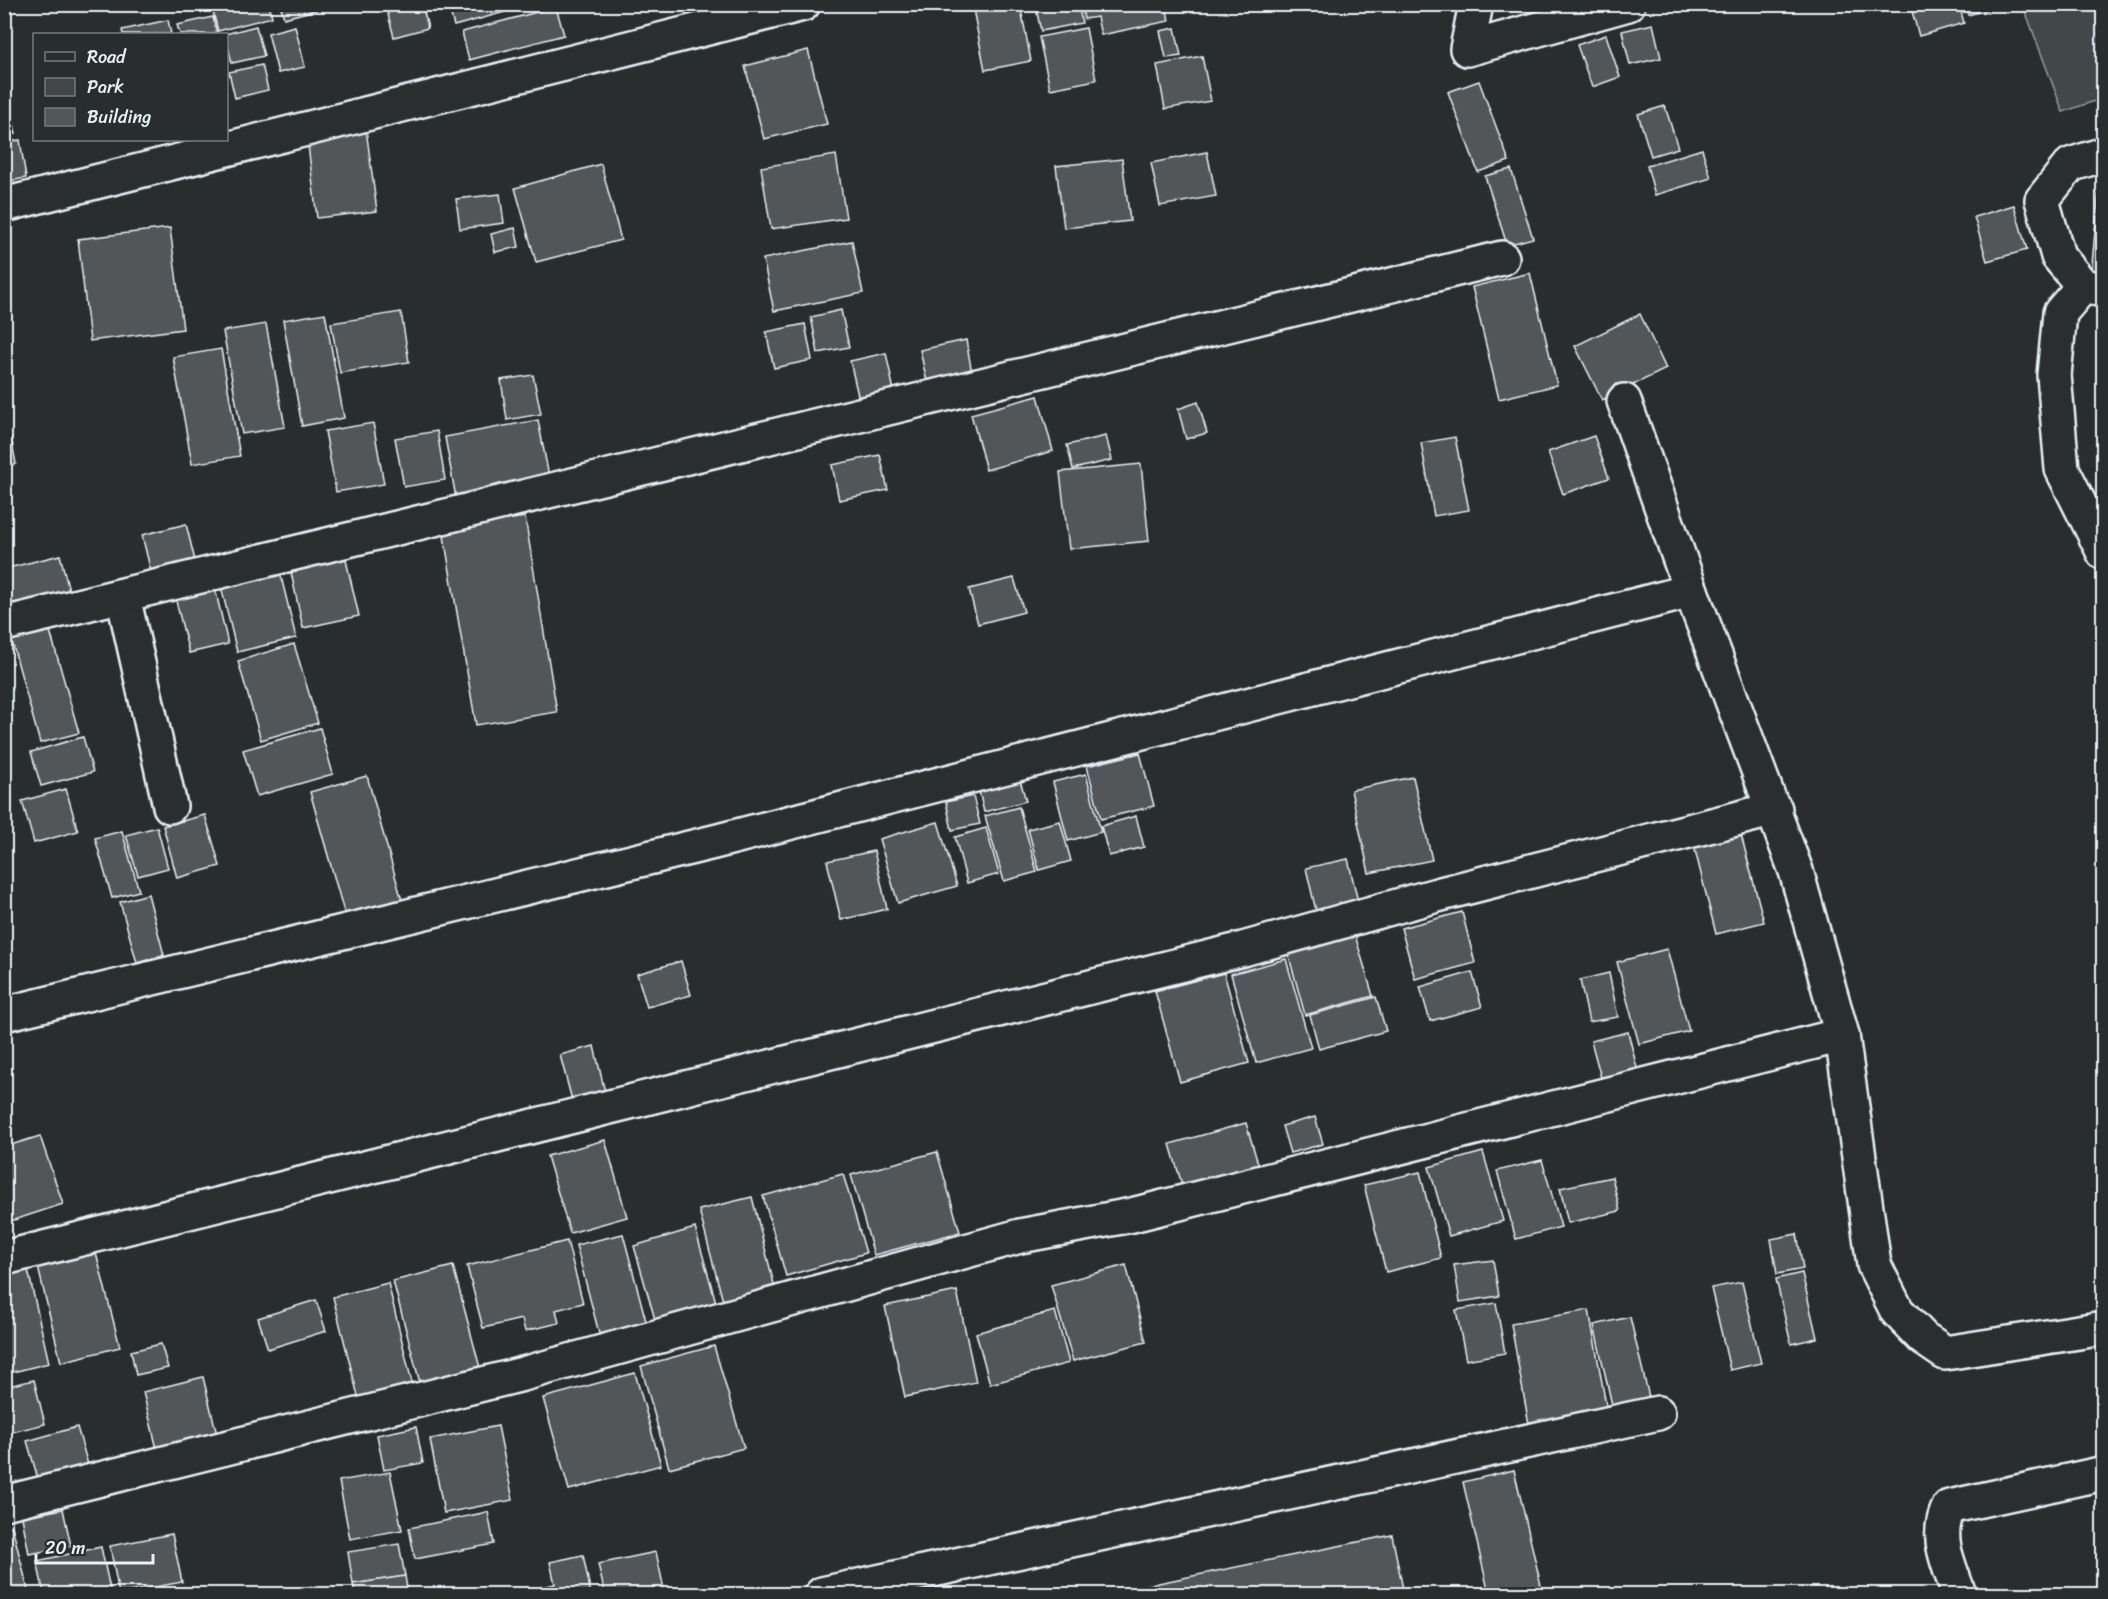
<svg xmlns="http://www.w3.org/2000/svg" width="2108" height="1599" font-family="Sriracha,sans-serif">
	<rect width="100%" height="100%" fill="#2a2d2e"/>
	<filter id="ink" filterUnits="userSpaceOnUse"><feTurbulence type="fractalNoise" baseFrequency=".0167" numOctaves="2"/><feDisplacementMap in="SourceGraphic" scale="12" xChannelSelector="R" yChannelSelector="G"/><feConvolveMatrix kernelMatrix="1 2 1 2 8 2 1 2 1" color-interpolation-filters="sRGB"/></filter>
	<g filter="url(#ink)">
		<path fill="#424648" stroke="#959ca0" stroke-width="1.5" d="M2023,5H2103V98L2063,112Z"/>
		<g fill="#535759" stroke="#e8f1f8" stroke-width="1.5">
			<path d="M211,4H269L272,17L218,31Z"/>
			<path d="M280,4H339L284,18Z"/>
			<path d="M394,4H422L428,28L394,37L386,7Z"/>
			<path d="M448,4H503L505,12L454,26Z"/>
			<path d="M972,4H1020L1031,61L985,70Z"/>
			<path d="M1035,4H1078L1082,23L1041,31Z"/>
			<path d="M1081,4H1166L1169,21L1101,35L1097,17L1084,19Z"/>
			<path d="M1910,4H1959L1964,23L1919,36Z"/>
			<path d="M1965,4H1992L1993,8L1968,15Z"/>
			<path d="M556,7L564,35L469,60L462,32Z"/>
			<path d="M213,17L217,34H180L177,25Z"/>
			<path d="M168,20L171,34H123L122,30Z"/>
			<path d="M1653,24L1661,58L1630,65L1622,31Z"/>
			<path d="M256,26L264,56L232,63L225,34Z"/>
			<path d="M295,26L305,67L278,73L268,33Z"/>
			<path d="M1086,28L1096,80L1050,89L1039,37Z"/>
			<path d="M1175,28L1181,56L1166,58L1160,31Z"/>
			<path d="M1606,35L1620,77L1592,87L1577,45Z"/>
			<path d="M808,50L827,124L764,139L745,66Z"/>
			<path d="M1202,56L1211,101L1165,109L1157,65Z"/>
			<path d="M262,65L268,90L235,98L229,72Z"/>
			<path d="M1479,81L1509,161L1478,172L1448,92Z"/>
			<path d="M4,98H8L16,134L4,136Z"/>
			<path d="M1665,106L1678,148L1651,156L1638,114Z"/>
			<path d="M366,129L377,211L317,218L307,137Z"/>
			<path d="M20,140L26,178L4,182V143Z"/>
			<path d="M1702,149L1711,178L1655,195L1647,166Z"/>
			<path d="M1207,152L1216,196L1160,206L1151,163Z"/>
			<path d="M836,155L846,218L771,229L761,167Z"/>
			<path d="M1122,159L1130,221L1064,228L1056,166Z"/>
			<path d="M601,164L621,240L536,262L515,188Z"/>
			<path d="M1511,169L1533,238L1507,245L1485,176Z"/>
			<path d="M2100,177H2104V277L2091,275Z"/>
			<path d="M500,194L504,223L460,229L456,199Z"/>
			<path d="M2014,205L2027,250L1987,261L1974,217Z"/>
			<path d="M170,228L183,329L90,341L78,239Z"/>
			<path d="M515,228L519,247L495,252L491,234Z"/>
			<path d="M852,241L863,293L774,311L763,259Z"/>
			<path d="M1530,273L1557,385L1499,399L1472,287Z"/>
			<path d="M841,310L849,347L818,353L811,317Z"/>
			<path d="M401,312L409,362L340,373L331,323Z"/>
			<path d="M325,313L344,418L302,426L283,320Z"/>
			<path d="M1640,314L1666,369L1602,400L1575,346Z"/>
			<path d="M266,324L285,427L242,434L223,331Z"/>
			<path d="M805,324L812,360L774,368L766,332Z"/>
			<path d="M966,340L972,373L927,382L920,350Z"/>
			<path d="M221,349L240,456L192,464L173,357Z"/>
			<path d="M886,353L895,396L860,404L850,361Z"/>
			<path d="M533,375L541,414L507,420L501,380Z"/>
			<path d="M1038,396L1053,451L986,470L971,414Z"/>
			<path d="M1198,402L1207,433L1186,439L1178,409Z"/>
			<path d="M538,420L550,482L456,498L445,437Z"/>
			<path d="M373,423L384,484L336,492L325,431Z"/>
			<path d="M437,431L445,480L404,487L395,438Z"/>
			<path d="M1106,436L1112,460L1073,469L1067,445Z"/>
			<path d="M1594,436L1609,478L1563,494L1548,452Z"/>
			<path d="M11,437L16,464L4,467V438Z"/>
			<path d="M1455,437L1469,510L1434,516L1421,443Z"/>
			<path d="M880,455L888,490L839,500L832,465Z"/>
			<path d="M1141,464L1149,541L1069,549L1060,472Z"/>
			<path d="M525,517L557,712L476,725L443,530Z"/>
			<path d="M186,524L197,569L153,580L142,535Z"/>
			<path d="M4,536L10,556L4,557Z"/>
			<path d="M60,555L71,598L4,615V569Z"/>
			<path d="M345,556L359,616L303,628L290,568Z"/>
			<path d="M279,568L296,638L237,652L220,582Z"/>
			<path d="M1014,578L1024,612L978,624L969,589Z"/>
			<path d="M214,584L228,644L189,653L174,593Z"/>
			<path d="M48,624L79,733L40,743L10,635Z"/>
			<path d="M294,644L318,723L261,740L238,661Z"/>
			<path d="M320,728L333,774L257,796L243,750Z"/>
			<path d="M83,737L93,772L41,786L31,752Z"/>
			<path d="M1140,753L1154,806L1101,819L1087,766Z"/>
			<path d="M1086,774L1101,832L1068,841L1053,782Z"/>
			<path d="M367,776L403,904L346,919L310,792Z"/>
			<path d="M1413,777L1432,860L1369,873L1351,790Z"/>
			<path d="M1020,780L1026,801L984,812L979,791Z"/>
			<path d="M66,789L78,831L34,843L22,801Z"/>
			<path d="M973,796L980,824L952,830L946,802Z"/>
			<path d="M1019,807L1037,872L1004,881L985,816Z"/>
			<path d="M205,815L220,866L177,878L163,826Z"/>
			<path d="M1136,816L1144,847L1109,856L1101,826Z"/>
			<path d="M1060,821L1071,861L1039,870L1028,829Z"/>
			<path d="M938,822L957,886L898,903L879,839Z"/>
			<path d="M157,827L168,868L138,876L126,835Z"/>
			<path d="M986,828L999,874L967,883L955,837Z"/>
			<path d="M122,831L139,891L112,898L95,838Z"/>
			<path d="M1740,831L1764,922L1716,934L1693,842Z"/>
			<path d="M874,851L887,909L841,920L827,861Z"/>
			<path d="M1348,859L1359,906L1317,915L1306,868Z"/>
			<path d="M148,894L164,955L137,963L120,902Z"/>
			<path d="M1462,912L1475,963L1415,979L1401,928Z"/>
			<path d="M1355,935L1373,996L1305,1015L1288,953Z"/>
			<path d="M1667,949L1689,1031L1639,1044L1617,962Z"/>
			<path d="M1286,959L1311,1048L1256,1063L1231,974Z"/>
			<path d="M681,961L691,995L647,1007L637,974Z"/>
			<path d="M1472,972L1482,1007L1430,1021L1420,987Z"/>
			<path d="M1224,973L1249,1063L1180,1082L1155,991Z"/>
			<path d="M1609,973L1618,1017L1589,1022L1580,980Z"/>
			<path d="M1376,997L1386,1031L1319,1049L1310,1015Z"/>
			<path d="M1628,1032L1639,1076L1603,1085L1591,1041Z"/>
			<path d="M594,1046L605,1092L572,1100L560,1055Z"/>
			<path d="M1315,1117L1323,1144L1290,1153L1282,1126Z"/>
			<path d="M1246,1123L1261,1174L1185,1195L1170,1144Z"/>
			<path d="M40,1136L63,1204L5,1223L4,1147Z"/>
			<path d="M605,1140L627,1217L570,1233L547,1156Z"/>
			<path d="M937,1152L960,1232L874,1255L851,1175Z"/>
			<path d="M1483,1152L1503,1221L1449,1236L1429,1167Z"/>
			<path d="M1542,1160L1561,1227L1516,1239L1497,1171Z"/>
			<path d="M1420,1172L1441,1258L1386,1272L1364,1185Z"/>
			<path d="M843,1174L866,1253L786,1276L763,1196Z"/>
			<path d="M1612,1177L1620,1211L1568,1223L1560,1188Z"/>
			<path d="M752,1197L776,1292L724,1305L699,1210Z"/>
			<path d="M695,1228L717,1306L656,1323L634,1246Z"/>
			<path d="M623,1234L647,1325L600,1337L576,1245Z"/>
			<path d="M1797,1234L1803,1269L1777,1274L1771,1239Z"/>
			<path d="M567,1241L583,1303L556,1310L559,1323L525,1331L522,1319L483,1328L467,1266Z"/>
			<path d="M96,1253L120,1347L61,1362L38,1267Z"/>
			<path d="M1493,1260L1499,1296L1460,1302L1454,1265Z"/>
			<path d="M1126,1265L1146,1342L1073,1361L1051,1285Z"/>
			<path d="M453,1266L480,1368L420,1383L393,1281Z"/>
			<path d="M28,1270L49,1363L9,1373L4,1352V1275Z"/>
			<path d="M1802,1273L1817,1338L1791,1344L1776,1279Z"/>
			<path d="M1742,1282L1761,1363L1730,1370L1711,1288Z"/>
			<path d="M388,1283L413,1387L359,1400L333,1297Z"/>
			<path d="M957,1291L976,1382L905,1397L885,1306Z"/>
			<path d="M316,1300L326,1331L268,1349L258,1318Z"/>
			<path d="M1496,1303L1505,1353L1466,1360L1456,1310Z"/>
			<path d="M1589,1310L1609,1422L1531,1436L1511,1324Z"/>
			<path d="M1055,1311L1069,1363L990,1384L976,1333Z"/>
			<path d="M1630,1317L1651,1406L1614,1414L1594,1325Z"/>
			<path d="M161,1344L168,1368L136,1375L131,1351Z"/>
			<path d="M714,1346L744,1448L669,1468L641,1366Z"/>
			<path d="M635,1373L661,1465L569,1490L543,1398Z"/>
			<path d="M203,1377L218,1439L158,1453L143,1392Z"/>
			<path d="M34,1380L45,1424L4,1434V1387Z"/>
			<path d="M498,1426L513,1500L444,1513L430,1439Z"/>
			<path d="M77,1427L89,1468L39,1482L27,1441Z"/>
			<path d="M416,1427L423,1463L384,1470L377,1435Z"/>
			<path d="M1514,1470L1543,1594H1489L1463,1482Z"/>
			<path d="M390,1472L402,1530L350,1539L339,1481Z"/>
			<path d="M63,1509L71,1546L29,1554L22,1517Z"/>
			<path d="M488,1512L494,1544L415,1559L409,1528Z"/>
			<path d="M12,1526L29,1594H4V1527Z"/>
			<path d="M172,1534L182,1582L119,1594L110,1546Z"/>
			<path d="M1392,1535L1404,1594L1110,1593Z"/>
			<path d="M399,1544L405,1576L353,1584L348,1552Z"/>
			<path d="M101,1547L111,1594H44L37,1561Z"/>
			<path d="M656,1552L665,1594H605L598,1564Z"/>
			<path d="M583,1555L591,1594H511L555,1584L550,1562Z"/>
			<path d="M405,1576L408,1594H355L353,1584Z"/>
		</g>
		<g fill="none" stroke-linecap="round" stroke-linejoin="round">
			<g stroke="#e8f1f8" stroke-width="38">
				<g id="minor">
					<path d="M1476,4L1467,49L1628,4"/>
					<path d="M2104,154L2070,165L2042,200L2058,256L2083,286L2104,290"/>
					<path d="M4,205L803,4"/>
					<path d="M2083,286L2060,313L2054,375L2062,469L2104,553"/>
					<path d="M1624,401L1691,591L1796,871L1842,1035L1874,1265L1897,1311L1923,1338L1945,1353L2104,1328"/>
					<path d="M123,596L170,806"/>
					<path d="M4,624L1502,258"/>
					<path d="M4,1014L714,842L1691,591"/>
					<path d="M4,1258L1243,949L1437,895L1775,809"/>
					<path d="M4,1503L523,1374L1020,1236L1132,1215L1842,1035"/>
					<path d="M822,1594L1658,1413"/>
					<path d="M1959,1594C1949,1565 1934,1537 1949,1507L2104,1473"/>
				</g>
			</g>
			<use href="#minor" stroke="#2a2d2e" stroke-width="33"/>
		</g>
	</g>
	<rect width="2108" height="1599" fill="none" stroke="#2a2d2e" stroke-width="24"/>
	<rect x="12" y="12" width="2084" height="1575" fill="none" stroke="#e8f1f8" stroke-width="2" filter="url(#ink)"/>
	<rect x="33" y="33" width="195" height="108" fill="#2a2d2e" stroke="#767b7f" stroke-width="1.5"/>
	<rect x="45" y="52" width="30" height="9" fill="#2a2d2e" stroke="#767b7f" stroke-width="1.5"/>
	<text x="87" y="63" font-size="18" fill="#e8f1f8">Road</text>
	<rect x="45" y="78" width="30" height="18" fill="#424648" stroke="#767b7f" stroke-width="1.5"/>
	<text x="87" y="93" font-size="18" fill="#e8f1f8">Park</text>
	<rect x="45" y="108" width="30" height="18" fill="#535759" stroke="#767b7f" stroke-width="1.5"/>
	<text x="87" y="123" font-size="18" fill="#e8f1f8">Building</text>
	<path d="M36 1554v9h117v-9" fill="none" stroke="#e8f1f8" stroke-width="3"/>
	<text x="45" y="1554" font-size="18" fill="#e8f1f8" stroke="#2a2d2e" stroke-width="4.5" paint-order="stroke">20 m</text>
</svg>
